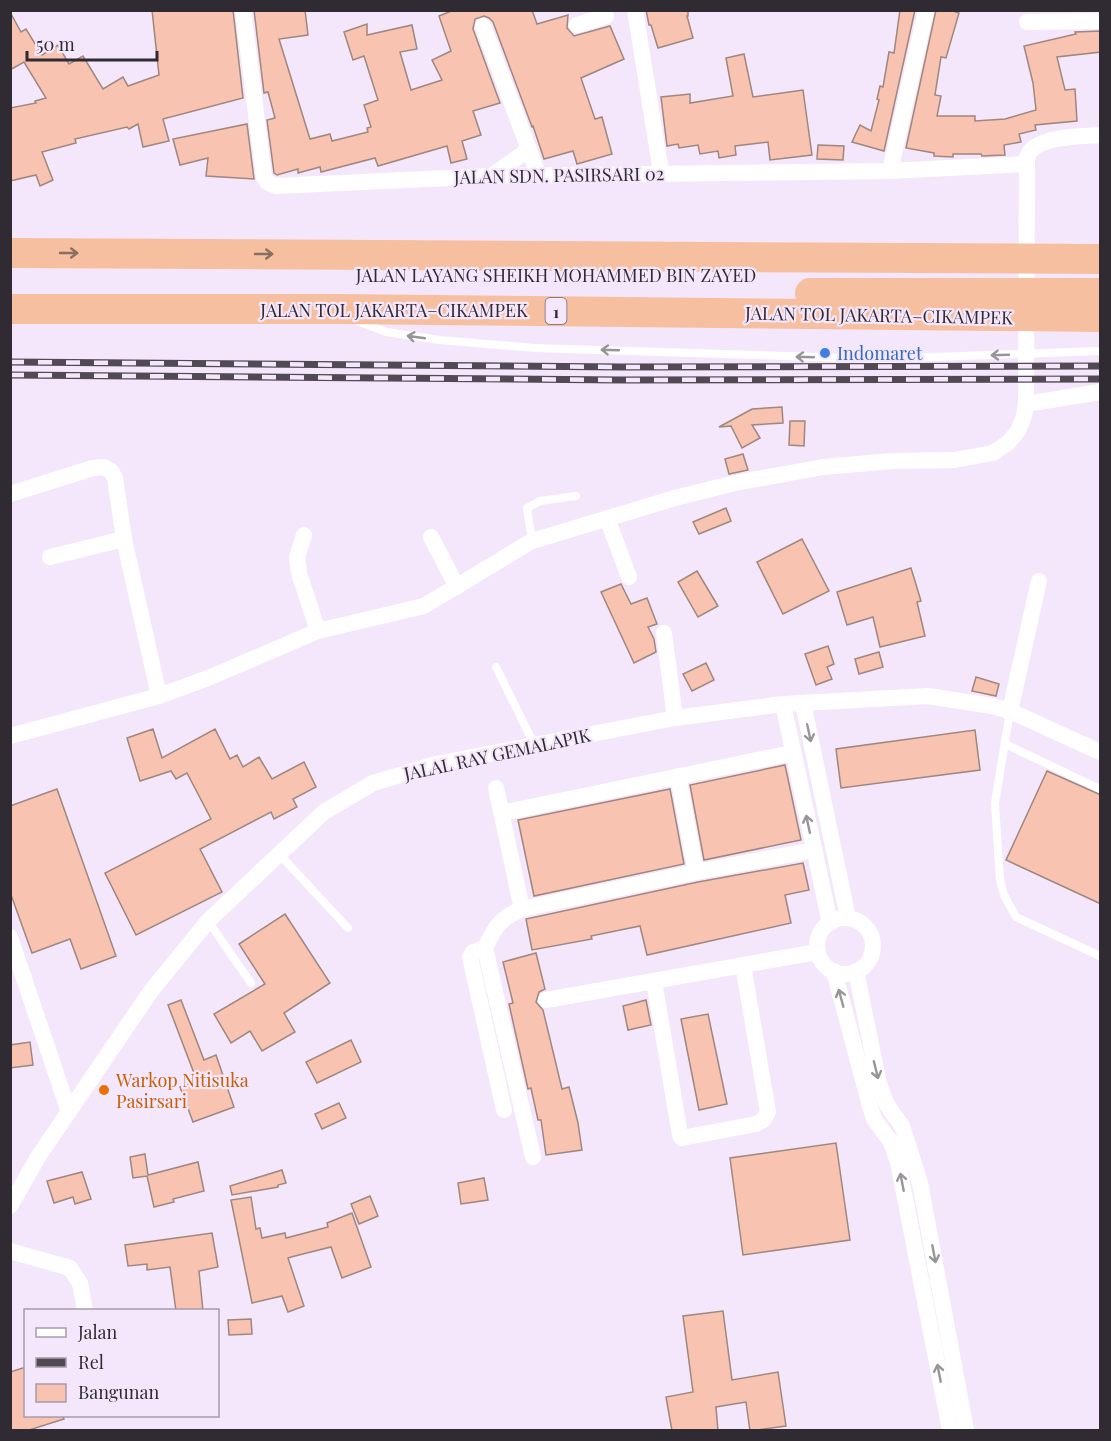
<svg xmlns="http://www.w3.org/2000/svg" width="1111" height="1441" font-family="'Playfair Display',serif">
	<rect width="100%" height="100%" fill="#f5e7fb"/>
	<g fill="#f8c3b0" stroke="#9e877f" stroke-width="1.5">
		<path d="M152,10H233L243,98L163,119L169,141L143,147L138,124L129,129L127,127L75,139L76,143L42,152L53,180L40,186L36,175L10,181V108L36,103L35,101L46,98L24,62L10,70V12L21,32L26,29L42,55L58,45L69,64L83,56L103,89L123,77L128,86L159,75Z"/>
		<path d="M254,10H305L308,35L279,39L310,139L330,134L332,141L368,132L367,128L371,127L364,105L378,100L364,56L353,60L344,32L367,24V35L412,25L417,49L400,52L411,90L442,80L432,60L451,51L439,16L454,10H532L537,24L568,15L567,28L574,36L610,26L624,59L581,78L595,119L602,117L612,154L577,164L573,151L544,159L533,126L532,127L493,22L489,18L484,16L475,19L473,29L500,103L473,111L481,135L462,141L467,159L451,163L447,146L378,166L375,158L321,172L320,167L298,173V169L277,175L274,173L267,120L275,118L268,92L264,93Z"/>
		<path d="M646,10H688V16H687L693,38L658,48L651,25H649Z"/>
		<path d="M900,10H915L884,151L852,142L860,125L871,131L879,100L877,99L880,86L883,87L889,52L894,53Z"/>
		<path d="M936,10H950L959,13L946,58L941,57L935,95L941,96L937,116H975V121L1005,119L1036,110L1033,83L1024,46L1076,34L1075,32L1101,31V52L1057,57L1065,90L1075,89L1077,121L1035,125L1036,130L1019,134L1021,142L1004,145L1005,155L982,156L981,154H953V157L934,156V153L906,148Z"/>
		<path d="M744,54L753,97L803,90L812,155L770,160L768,142L735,146L736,155L719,158L718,151L700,154L698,145L679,148L678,144L667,146L661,97L690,94V103L733,96L726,58Z"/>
		<path d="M247,124L254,179L206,176L208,158L180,165L173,139Z"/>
		<path d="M818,145L844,146L843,160L817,159Z"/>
		<path d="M782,407L783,423L752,425L760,438L742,448L731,426L719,427L752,409Z"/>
		<path d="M790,421H805L804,446L789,445Z"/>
		<path d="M743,454L748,470L729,474L725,459Z"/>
		<path d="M726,508L731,521L699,534L693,522Z"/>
		<path d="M802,539L829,591L783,614L757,562Z"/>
		<path d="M911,568L921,601L917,602L925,636L880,647L873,617L847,625L837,592Z"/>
		<path d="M697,571L718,606L698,617L678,582Z"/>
		<path d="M621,584L631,604L647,598L657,624L648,627L654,639L656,652L634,663L601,592Z"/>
		<path d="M828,646L834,664L827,667L832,679L816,685L805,654Z"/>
		<path d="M879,652L883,667L859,674L855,659Z"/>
		<path d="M706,663L714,680L692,691L683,674Z"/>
		<path d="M976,677L999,684L996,696L972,691Z"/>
		<path d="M153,729L162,758L215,729L230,759L237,755L243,767L259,757L272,779L304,762L316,787L293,799L297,807L274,819L271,812L200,849L222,892L136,935L105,873L211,819L187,773L176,779L171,771L140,781L127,738Z"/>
		<path d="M975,730L980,770L841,788L836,749Z"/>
		<path d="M785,765L801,840L704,860L690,785Z"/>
		<path d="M1047,771L1101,795V904L1006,860Z"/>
		<path d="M57,789L116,956L81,969L70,939L32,953L10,892V806Z"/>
		<path d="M670,789L684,864L534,896L518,820Z"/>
		<path d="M803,863L809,890L785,895L791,923L647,955L640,926L591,936L592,939L532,950L526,919L698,882Z"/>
		<path d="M285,914L330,983L284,1013L295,1032L262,1051L250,1031L231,1043L214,1014L265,984L239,944Z"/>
		<path d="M536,953L545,989L539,992L536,1002L543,1010L562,1089L569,1087L578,1123L582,1150L546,1155L541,1120H538L531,1088L528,1089L509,1004L513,1003L503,962Z"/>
		<path d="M181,1000L204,1060L216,1055L234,1107L193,1122L180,1087L197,1081L168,1005Z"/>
		<path d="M646,1000L651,1025L628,1030L623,1006Z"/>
		<path d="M708,1014L727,1104L699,1110L681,1019Z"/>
		<path d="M351,1040L361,1062L317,1083L306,1062Z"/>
		<path d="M30,1042L33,1065L10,1068V1045Z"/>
		<path d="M339,1103L346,1118L322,1129L315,1114Z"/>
		<path d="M836,1143L850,1240L743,1255L730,1158Z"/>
		<path d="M145,1154L148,1175L198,1162L204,1191L173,1199L174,1202L154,1207L147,1176L133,1178L130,1157Z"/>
		<path d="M282,1170L286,1183L278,1185V1187L232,1195L230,1186Z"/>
		<path d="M82,1172L91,1199L75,1204L73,1197L54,1203L47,1181Z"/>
		<path d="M484,1178L488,1200L461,1204L458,1183Z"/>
		<path d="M370,1196L378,1216L359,1224L351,1204Z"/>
		<path d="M251,1197L256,1229L260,1228L262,1238L285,1233L286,1238L328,1227L327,1223L352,1213L371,1267L342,1278L331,1247L291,1257L288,1258L304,1306L288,1312L282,1296L252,1303L231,1200Z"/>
		<path d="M212,1233L218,1267L199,1271L203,1311H176L170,1267L147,1270V1264L128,1266L125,1245Z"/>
		<path d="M723,1311L732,1380L778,1372L786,1426L750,1431L746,1402L716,1407L718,1431H672L666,1397L693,1392L683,1316Z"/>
		<path d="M251,1319L252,1334L229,1335L228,1320Z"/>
		<path d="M26,1367V1416H63L64,1419L26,1431H10V1372Z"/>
	</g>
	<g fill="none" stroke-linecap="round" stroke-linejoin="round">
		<g stroke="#fff" stroke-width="8">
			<path d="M355,320L386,332L440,340L535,348L880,359L1100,351"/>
			<path d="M532,541L527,508L540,501L576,496"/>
			<path d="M496,667L534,744"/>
			<path d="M1010,711L995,803L1000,880L1004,895L1016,917L1100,956"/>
			<path d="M1005,744L1100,789"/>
			<path d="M279,854L348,928"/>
			<path d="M208,921L251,983"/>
		</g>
		<g stroke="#fff" stroke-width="16">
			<path d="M243,10L264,177L267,182L276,186L492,176L890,171L1026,164"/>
			<path d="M635,10L661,172"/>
			<path d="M1027,22L1100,21"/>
			<path d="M577,25L606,16"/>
			<path d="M483,26L538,174"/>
			<path d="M890,171L926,10"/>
			<path d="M493,175L528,150"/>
			<path d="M1026,404L1100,392"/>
			<path d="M10,494L93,468L104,467L111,471L115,478L124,539L159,696"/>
			<path d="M607,518L629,577"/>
			<path d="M304,535L297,557L299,573L318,631"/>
			<path d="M431,537L457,587"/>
			<path d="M50,557L124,539"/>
			<path d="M664,633L675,718"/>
			<path d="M803,703L848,918"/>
			<path d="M783,704L830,923"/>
			<path d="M1010,711L1039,581"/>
			<path d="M10,736L159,696L208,678L318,631L424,606L532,541L675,498L735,483L823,467L893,461L954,460L993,453L1008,443L1018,431L1024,416L1026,404L1027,157C1035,135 1080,137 1100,135"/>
			<path d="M678,776L696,872"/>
			<path d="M496,788L522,909"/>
			<path d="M502,813L792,753"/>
			<circle cx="845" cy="946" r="28"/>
			<path d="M10,937L69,1112"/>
			<path d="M485,948L473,952L470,957L504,1110"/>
			<path d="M834,971L870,1106L874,1119L891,1142L898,1162L950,1430"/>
			<path d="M856,971L879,1084L887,1105L902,1126L920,1183L966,1430"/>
			<path d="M654,981L680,1135L682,1138L756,1124L763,1120L768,1112L743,965"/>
			<path d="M546,1000L817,952"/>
			<path d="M533,1157L485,948C495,927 500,918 522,909L696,872L814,850"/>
			<path d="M10,1206L38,1157L151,991L208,921L324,812L373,783L436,764L675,718L783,704L928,696L992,706L1010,711L1100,752"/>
			<path d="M10,1251L70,1268L80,1283L85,1310"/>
		</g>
		<g stroke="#f6c0a0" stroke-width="30">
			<path d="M10,253L1100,259"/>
			<path d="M810,293H1100"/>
			<path d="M10,309H339L1100,317"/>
		</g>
		<g stroke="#514a54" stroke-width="7">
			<g id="rail">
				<path d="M10,362L622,367L1100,366"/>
				<path d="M10,375L622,380L1100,379"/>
			</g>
		</g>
		<use href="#rail" stroke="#f5e7fb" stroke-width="4.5" stroke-dasharray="14" stroke-linecap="butt"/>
	</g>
	<defs><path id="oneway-shaft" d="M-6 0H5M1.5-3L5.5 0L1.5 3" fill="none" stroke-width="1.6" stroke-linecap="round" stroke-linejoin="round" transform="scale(1.5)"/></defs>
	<g stroke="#896e64">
		<use href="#oneway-shaft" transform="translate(69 253)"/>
		<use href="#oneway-shaft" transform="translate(264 254)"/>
	</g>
	<g stroke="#989598">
		<use href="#oneway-shaft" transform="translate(416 337) rotate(-172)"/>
		<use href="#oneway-shaft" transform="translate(610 350) rotate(-178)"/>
		<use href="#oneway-shaft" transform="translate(1000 355) rotate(178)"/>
		<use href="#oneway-shaft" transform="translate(805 357) rotate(-178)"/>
		<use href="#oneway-shaft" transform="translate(809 733) rotate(78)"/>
		<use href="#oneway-shaft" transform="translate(808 824) rotate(-102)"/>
		<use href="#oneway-shaft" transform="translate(841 998) rotate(-105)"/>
		<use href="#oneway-shaft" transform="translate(876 1070) rotate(76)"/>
		<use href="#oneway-shaft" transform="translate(902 1182) rotate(-101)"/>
		<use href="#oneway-shaft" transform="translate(934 1254) rotate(79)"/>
		<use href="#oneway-shaft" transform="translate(939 1373) rotate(-101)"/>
	</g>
	<circle fill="#3f7fe0" stroke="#f5e7fb" stroke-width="2" cx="825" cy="353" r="6"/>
	<circle fill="#e8710a" stroke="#f5e7fb" stroke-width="2" cx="104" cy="1090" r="6"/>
	<g text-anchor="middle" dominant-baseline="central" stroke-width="4.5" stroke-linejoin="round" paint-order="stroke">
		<rect fill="#f5e7fb" stroke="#6b636e" stroke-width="1.5" x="545.5" y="298" width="21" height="26" rx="4.5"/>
		<g font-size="16" font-weight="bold" fill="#302b32">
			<text x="556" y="311">1</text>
		</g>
		<g font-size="18" fill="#302b32" stroke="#f5e7fb">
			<text transform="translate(559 175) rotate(-1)">JALAN SDN. PASIRSARI 02</text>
			<text x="556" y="275">JALAN LAYANG SHEIKH MOHAMMED BIN ZAYED</text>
			<text x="394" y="310">JALAN TOL JAKARTA–CIKAMPEK</text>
			<text transform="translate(879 315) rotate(1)">JALAN TOL JAKARTA–CIKAMPEK</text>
			<text transform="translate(497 754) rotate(-12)">JALAL RAY GEMALAPIK</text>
		</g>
		<g font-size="18" fill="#366cbe" stroke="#f5e7fb" text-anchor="start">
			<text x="837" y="353">Indomaret</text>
		</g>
		<g font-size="18" fill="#c56008" stroke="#f5e7fb" text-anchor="start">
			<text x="116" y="1080">Warkop Nitisuka<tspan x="116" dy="21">Pasirsari</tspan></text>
		</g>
	</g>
	<rect width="1111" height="1441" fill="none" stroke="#302b32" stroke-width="24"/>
	<rect x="24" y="1309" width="195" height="108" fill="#f5e7fb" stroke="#a69cab" stroke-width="1.5"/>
	<rect x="36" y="1328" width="30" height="9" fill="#ffffff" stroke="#a69cab" stroke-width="1.5"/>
	<text x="78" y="1339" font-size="18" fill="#302b32">Jalan</text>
	<rect x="36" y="1358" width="30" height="9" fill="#514a54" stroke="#a69cab" stroke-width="1.5"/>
	<text x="78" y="1369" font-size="18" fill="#302b32">Rel</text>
	<rect x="36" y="1384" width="30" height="18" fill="#f8c3b0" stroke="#a69cab" stroke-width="1.5"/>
	<text x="78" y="1399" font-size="18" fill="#302b32">Bangunan</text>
	<path d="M27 51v9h130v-9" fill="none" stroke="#302b32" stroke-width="3"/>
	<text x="36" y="51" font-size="18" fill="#302b32" stroke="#f5e7fb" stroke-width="4.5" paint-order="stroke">50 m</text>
</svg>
